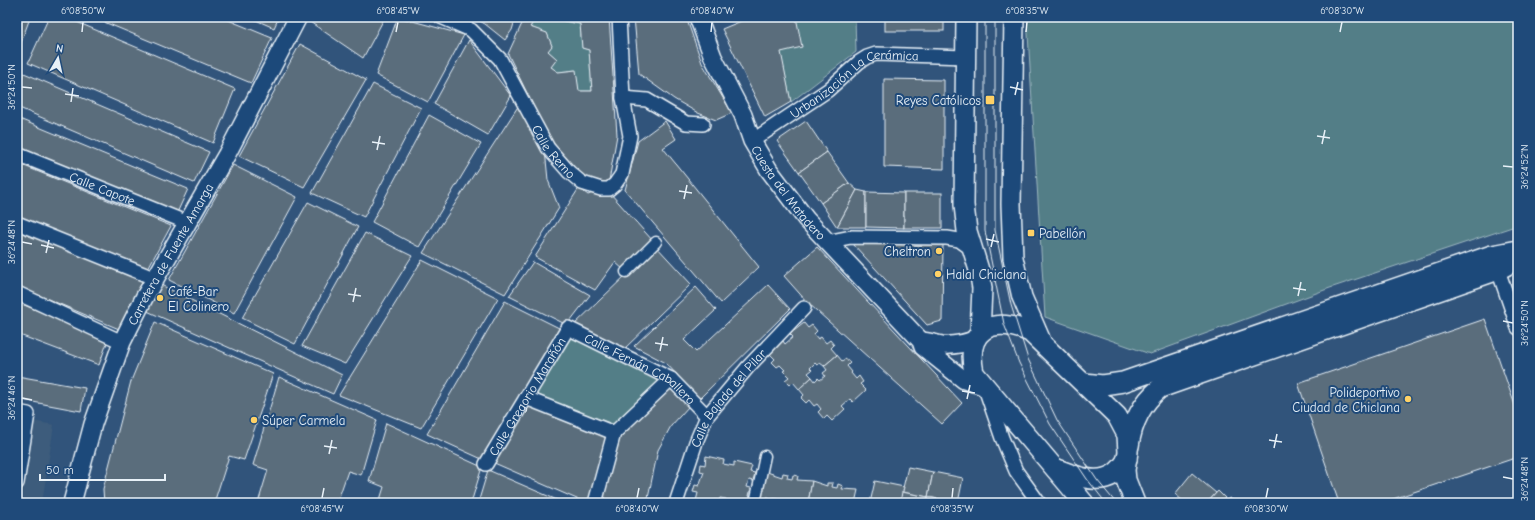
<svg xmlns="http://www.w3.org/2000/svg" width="1535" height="520" font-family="'Comic Neue',sans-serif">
	<rect width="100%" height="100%" fill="#31547b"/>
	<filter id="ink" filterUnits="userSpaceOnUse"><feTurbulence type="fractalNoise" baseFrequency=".025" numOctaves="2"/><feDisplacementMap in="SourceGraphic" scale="8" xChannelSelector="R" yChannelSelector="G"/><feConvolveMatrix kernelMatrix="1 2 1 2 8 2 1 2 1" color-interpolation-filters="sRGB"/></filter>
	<g filter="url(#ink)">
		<path fill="#3d5c7b" d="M33,421L54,425L42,503L20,502Z"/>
		<g fill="#537e87" stroke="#9eb8c0">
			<path d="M534,17H564V21L580,24L582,48L589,50L592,91H579L575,70L558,72L551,67L557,59L548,51L552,46L547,33L530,27L535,18Z"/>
			<path d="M773,17H855L856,52L791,102Z"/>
			<path d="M1027,17H1518V225L1330,288L1150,354L1045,317Z"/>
			<path d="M569,336L662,378L613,424L535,396Z"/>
		</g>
		<g fill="#5a6d7c" stroke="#e8f1f8">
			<path d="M17,17L30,18L17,53Z"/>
			<path d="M49,17H65L235,89L213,143L28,63Z"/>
			<path d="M92,17H221L272,38L251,83Z"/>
			<path d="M249,17H279L274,28Z"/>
			<path d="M311,17H385L363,58L310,22Z"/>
			<path d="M398,17L464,35L428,102L376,75Z"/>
			<path d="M473,17H516L512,30L505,40L485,24Z"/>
			<path d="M525,17L536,18L530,27L547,33L552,46L548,51L557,59L551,67L558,72L576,70L579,91H592L589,50L582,48L580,24L564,21V17H609L617,135L609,181L598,184L582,176L549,138L508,54Z"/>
			<path d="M634,17H686L702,63L732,113L716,120L698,113L674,99L639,74Z"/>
			<path d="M751,17H796L802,47L781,52L791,102L765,117L722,29Z"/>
			<rect x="885" y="17" width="59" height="14"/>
			<path d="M469,40L511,96L488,135L434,104Z"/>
			<path d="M300,44L366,80L304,187L239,156Z"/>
			<path d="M24,73L209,152L194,183L17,107V87Z"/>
			<path d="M884,79L944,80V169L884,167Z"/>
			<path d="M373,84L421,108L364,217L312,193Z"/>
			<path d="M519,105L545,150L548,180L559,208L505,294L423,253Z"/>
			<path d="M429,115L481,144L419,247L372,222Z"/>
			<path d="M17,118L188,189L176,215L17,148Z"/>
			<path d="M665,121L676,139L663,148L759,267L721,303L625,190L638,141Z"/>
			<path d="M806,121L827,152L799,172L777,141Z"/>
			<path d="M827,152L849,183L821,203L799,172Z"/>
			<path d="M17,163L171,226L147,270L17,218Z"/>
			<path d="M233,165L297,197L234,313L169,280Z"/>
			<path d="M849,183L857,190L837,227L821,203Z"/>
			<path d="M579,188L588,195L597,191L602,196L610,193L653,241L624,270L615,262L595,290L535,257Z"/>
			<path d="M857,190L866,192V227H837Z"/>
			<path d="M866,192L904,193V228L866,227Z"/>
			<rect x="904" y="193" width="38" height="35"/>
			<path d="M308,202L358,227L295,344L242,318Z"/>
			<path d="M17,230L143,281L119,329L17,286Z"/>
			<path d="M365,233L412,256L345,364L302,346Z"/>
			<path d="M853,244L943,245L942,321L927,325Z"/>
			<path d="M656,246L691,284L622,351L572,327Z"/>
			<path d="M817,247L962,403L942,424L807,302L784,276Z"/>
			<path d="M422,260L498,298L421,428L339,395Z"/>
			<path d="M533,262L590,295L567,325L509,296Z"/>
			<path d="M161,285L342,375L333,394L147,311Z"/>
			<path d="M768,285L790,309L699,399L666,363L634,346L696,287L716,310L684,340L696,352Z"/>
			<path d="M505,301L561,329L484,460L427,434Z"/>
			<path d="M17,302L108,340L99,365L17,334Z"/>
			<path d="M1485,319L1518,414V457L1381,503H1339L1298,383Z"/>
			<path d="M155,322L273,374L244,460L229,456L214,503H104L103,489L131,381Z"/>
			<path d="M804,323L808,328L812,325L817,331L814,334L818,339L821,337L826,343L830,340L834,345L831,348L837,355L824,366L820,363L817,365L815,363L810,368L812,370L808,373L812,377L799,389L793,382L790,385L785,380L789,377L783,371L785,370L780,365L777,367L772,362L775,359L769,353L783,341L785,344L793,337L790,334Z"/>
			<path d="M837,355L842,361L846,358L850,363L847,366L852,372L851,373L856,379L859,376L863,382L860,384L866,390L853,402L850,399L842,406L845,409L832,421L827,416L824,419L818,412L821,409L817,404L814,406L809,400L806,403L801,398L804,395L799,389L812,377L815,381L818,378L820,380L825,376L823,373L827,370L824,366Z"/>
			<path d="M17,376L85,388L81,411L17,399Z"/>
			<path d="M279,377L377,420L361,475L348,471L337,503H258L268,470L253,465Z"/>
			<path d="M670,385L689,406L671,426L658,450L647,503H599L619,434Z"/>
			<path d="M526,405L607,436L590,503H586L492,462Z"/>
			<path d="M17,418L20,419L17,438Z"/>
			<path d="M386,423L482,467L471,503H379L384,487L369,481Z"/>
			<path d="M706,456L724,460L723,464L734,466V462L752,466L750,472L755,473L753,481L749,480L747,487L751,488L749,496L754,497L750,503H730L726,502V499L720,498L719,501L714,500L713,503L696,501L698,493L693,492L695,485L699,486L704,472L700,471L701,464L705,465Z"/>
			<path d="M908,467L933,472L928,497L902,492Z"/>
			<path d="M488,470L564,503H478Z"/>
			<path d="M767,472L782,477L783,473L788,474L787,478L792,479L793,475L798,476L797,480L812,481L808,503H783L777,502V499L767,497V500L761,499Z"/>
			<path d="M933,472L963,478L958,503L928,497Z"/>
			<path d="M1192,473L1216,493L1207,503H1185L1175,494Z"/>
			<path d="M812,481L827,486V483H833L832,487L837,488L838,484L843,486L842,489L858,490L855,503H808Z"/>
			<path d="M875,481L904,487L900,503H870Z"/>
			<path d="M1218,491L1225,498L1221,503H1207Z"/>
			<path d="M902,492L928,497L927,503H900Z"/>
			<path d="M928,497L957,503H927Z"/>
			<path d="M1229,498L1236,502L1225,503Z"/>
		</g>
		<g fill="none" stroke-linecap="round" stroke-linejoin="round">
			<g stroke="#e8f1f8" stroke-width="13">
				<g id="pedestrian">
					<path d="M626,272L656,242"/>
					<path d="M755,503L765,456"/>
				</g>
			</g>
			<g stroke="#e8f1f8" stroke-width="16">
				<g id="minor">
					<path id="s1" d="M441,17L471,30L500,59L548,148L569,172L582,183L601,189H609L615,184L622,174L630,136L623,98L619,17"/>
					<path d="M623,98L647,100L686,123L703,124"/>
					<path id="s2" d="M752,141L828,90L859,62L867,57L876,54L965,57"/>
					<path id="s3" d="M17,154L188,223"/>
					<path d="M17,223L156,279"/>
					<path d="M830,244L836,240L851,237L947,238L959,240L973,250"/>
					<path d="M1498,270L1518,328"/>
					<path d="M17,293L122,342"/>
					<path d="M987,394L1002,438L1016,471L1039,503"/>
					<path d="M526,398L614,433"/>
					<path d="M17,412L28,414L17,483"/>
					<path id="s4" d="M486,464L568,328L671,379L707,416"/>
					<path d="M595,503L614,433L671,379"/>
					<path id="s5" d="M676,503L696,442L707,416L748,367L804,308"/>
				</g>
			</g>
			<g stroke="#e8f1f8" stroke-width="20">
				<g id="tertiary">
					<path id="s6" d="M698,17L713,57L743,115L752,141L769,170L806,219L921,341L923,347L964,380L983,386"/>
					<path d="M921,341C929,341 935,344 942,345C955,346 965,343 977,339"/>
					<path id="s7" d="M72,503L93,424L122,342L144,298L227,154L298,17"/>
				</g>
			</g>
			<g stroke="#e8f1f8" stroke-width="22">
				<g id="secondary">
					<path d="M966,17L964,205L967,231L979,270L982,288L980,333"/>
					<path d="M1014,17L1011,204L1013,258L1022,297L1041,341"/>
					<path d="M1084,383L1103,385L1123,382L1492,255L1518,250"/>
					<path d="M1129,446C1132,423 1142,403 1160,388L1498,270L1518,259"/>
					<path d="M1055,468C1080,478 1110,491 1127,459"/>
					<path d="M1084,503L974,373C965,329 991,316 1030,332L1117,416L1127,435L1128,452L1125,470L1126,480L1135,503"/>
				</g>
			</g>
			<use href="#pedestrian" stroke="#1f4a7a" stroke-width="10"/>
			<use href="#minor" stroke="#1f4a7a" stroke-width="13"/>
			<use href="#tertiary" stroke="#1f4a7a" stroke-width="17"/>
			<use href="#secondary" stroke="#1f4a7a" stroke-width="19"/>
			<g stroke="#e8f1f8" stroke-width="1">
				<path d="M985,17V231L1004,324L1019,363L1050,424L1087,479L1106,503"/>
				<path d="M995,17V230L1011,305L1028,359L1057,420L1097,480L1116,503"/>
			</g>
		</g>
	</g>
	<path fill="none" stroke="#e8f1f8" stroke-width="1.5" d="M82,32L83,22M396,32L398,22M711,32L712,22M1026,32L1027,22M1340,32L1342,22M22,87L32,88M1010,87L1023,90M65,94L79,96M1015,95L1018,82M71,102L73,88M1317,136L1330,138M372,142L385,144M1322,144L1325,130M377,150L380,136M1503,166L1513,167M679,191L692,193M684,199L687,185M986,239L999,242M22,242L32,244M41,245L54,248M991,247L994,234M46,253L49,240M1293,288L1306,290M348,294L361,296M1298,296L1301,282M353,302L356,288M1503,321L1513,323M655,343L668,345M660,351L663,337M962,391L975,393M22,398L32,400M967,399L970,385M1269,440L1282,442M324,446L337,448M1274,448L1277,434M329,454L332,440M1503,477L1513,479M322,498L324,488M637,498L639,488M952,498L953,488M1266,498L1268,488"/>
	<g fill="#ffd166" stroke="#1f4a7a" stroke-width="1.5">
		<rect x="985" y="95" width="10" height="10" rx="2"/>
		<rect x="1027" y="229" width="8" height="8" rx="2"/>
		<circle cx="939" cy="251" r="4"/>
		<circle cx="938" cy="274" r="4"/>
		<circle cx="160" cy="298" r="4"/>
		<circle cx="1408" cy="399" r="4"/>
		<circle cx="254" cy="420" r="4"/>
	</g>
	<g text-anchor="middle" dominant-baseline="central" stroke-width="4" stroke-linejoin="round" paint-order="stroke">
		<g font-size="13" fill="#e8f1f8" stroke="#1f4a7a">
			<text stroke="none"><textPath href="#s2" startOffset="121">Urbanización La Cerámica</textPath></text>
			<text stroke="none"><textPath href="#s1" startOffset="181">Calle Remo</textPath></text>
			<text stroke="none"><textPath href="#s3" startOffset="92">Calle Capote</textPath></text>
			<text stroke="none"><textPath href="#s6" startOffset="199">Cuesta del Matadero</textPath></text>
			<text stroke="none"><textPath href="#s7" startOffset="269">Carretera de Fuente Amarga</textPath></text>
			<text stroke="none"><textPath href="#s4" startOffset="242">Calle Fernán Caballero</textPath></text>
			<text stroke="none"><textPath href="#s4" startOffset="79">Calle Gregorio Marañón</textPath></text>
			<text stroke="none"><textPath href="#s5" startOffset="119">Calle Bajada del Pilar</textPath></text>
		</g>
		<g font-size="13" fill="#e8f1f8" stroke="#1f4a7a" text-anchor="start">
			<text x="981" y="100" text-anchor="end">Reyes Católicos</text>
			<text x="1039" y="233">Pabellón</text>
			<text x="931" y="251" text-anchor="end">Cheltron</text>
			<text x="946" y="274">Halal Chiclana</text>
			<text x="168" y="291">Café-Bar<tspan x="168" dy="15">El Colinero</tspan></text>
			<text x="1400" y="392" text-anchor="end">Polideportivo<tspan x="1400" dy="15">Ciudad de Chiclana</tspan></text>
			<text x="262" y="420">Súper Carmela</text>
		</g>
	</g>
	<rect width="1535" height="520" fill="none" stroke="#1f4a7a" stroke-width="44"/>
	<g transform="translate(58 58) rotate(9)" stroke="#1f4a7a" stroke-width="3" paint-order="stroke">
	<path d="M0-3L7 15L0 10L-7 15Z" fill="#e8f1f8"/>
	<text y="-6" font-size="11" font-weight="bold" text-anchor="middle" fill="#e8f1f8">N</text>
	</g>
	<path d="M40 474v6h125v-6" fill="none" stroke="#e8f1f8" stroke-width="2"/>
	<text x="46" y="474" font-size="12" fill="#e8f1f8" stroke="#1f4a7a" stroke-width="3" paint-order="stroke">50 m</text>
	<rect x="22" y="22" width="1491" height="476" fill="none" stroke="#e8f1f8" stroke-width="1.5"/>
	<g font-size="10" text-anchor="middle" fill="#e8f1f8">
		<text x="83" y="14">6°08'50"W</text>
		<text x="398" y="14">6°08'45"W</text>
		<text x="712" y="14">6°08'40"W</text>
		<text x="1027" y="14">6°08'35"W</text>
		<text x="1342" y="14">6°08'30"W</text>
		<text transform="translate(11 87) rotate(-90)" y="4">36°24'50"N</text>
		<text transform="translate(1524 167) rotate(-90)" y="4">36°24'52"N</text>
		<text transform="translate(11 242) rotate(-90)" y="4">36°24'48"N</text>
		<text transform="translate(1524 323) rotate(-90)" y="4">36°24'50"N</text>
		<text transform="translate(11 398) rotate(-90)" y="4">36°24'46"N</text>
		<text transform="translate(1524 479) rotate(-90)" y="4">36°24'48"N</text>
		<text x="322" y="512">6°08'45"W</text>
		<text x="637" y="512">6°08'40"W</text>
		<text x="952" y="512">6°08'35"W</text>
		<text x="1266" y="512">6°08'30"W</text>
	</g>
</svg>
